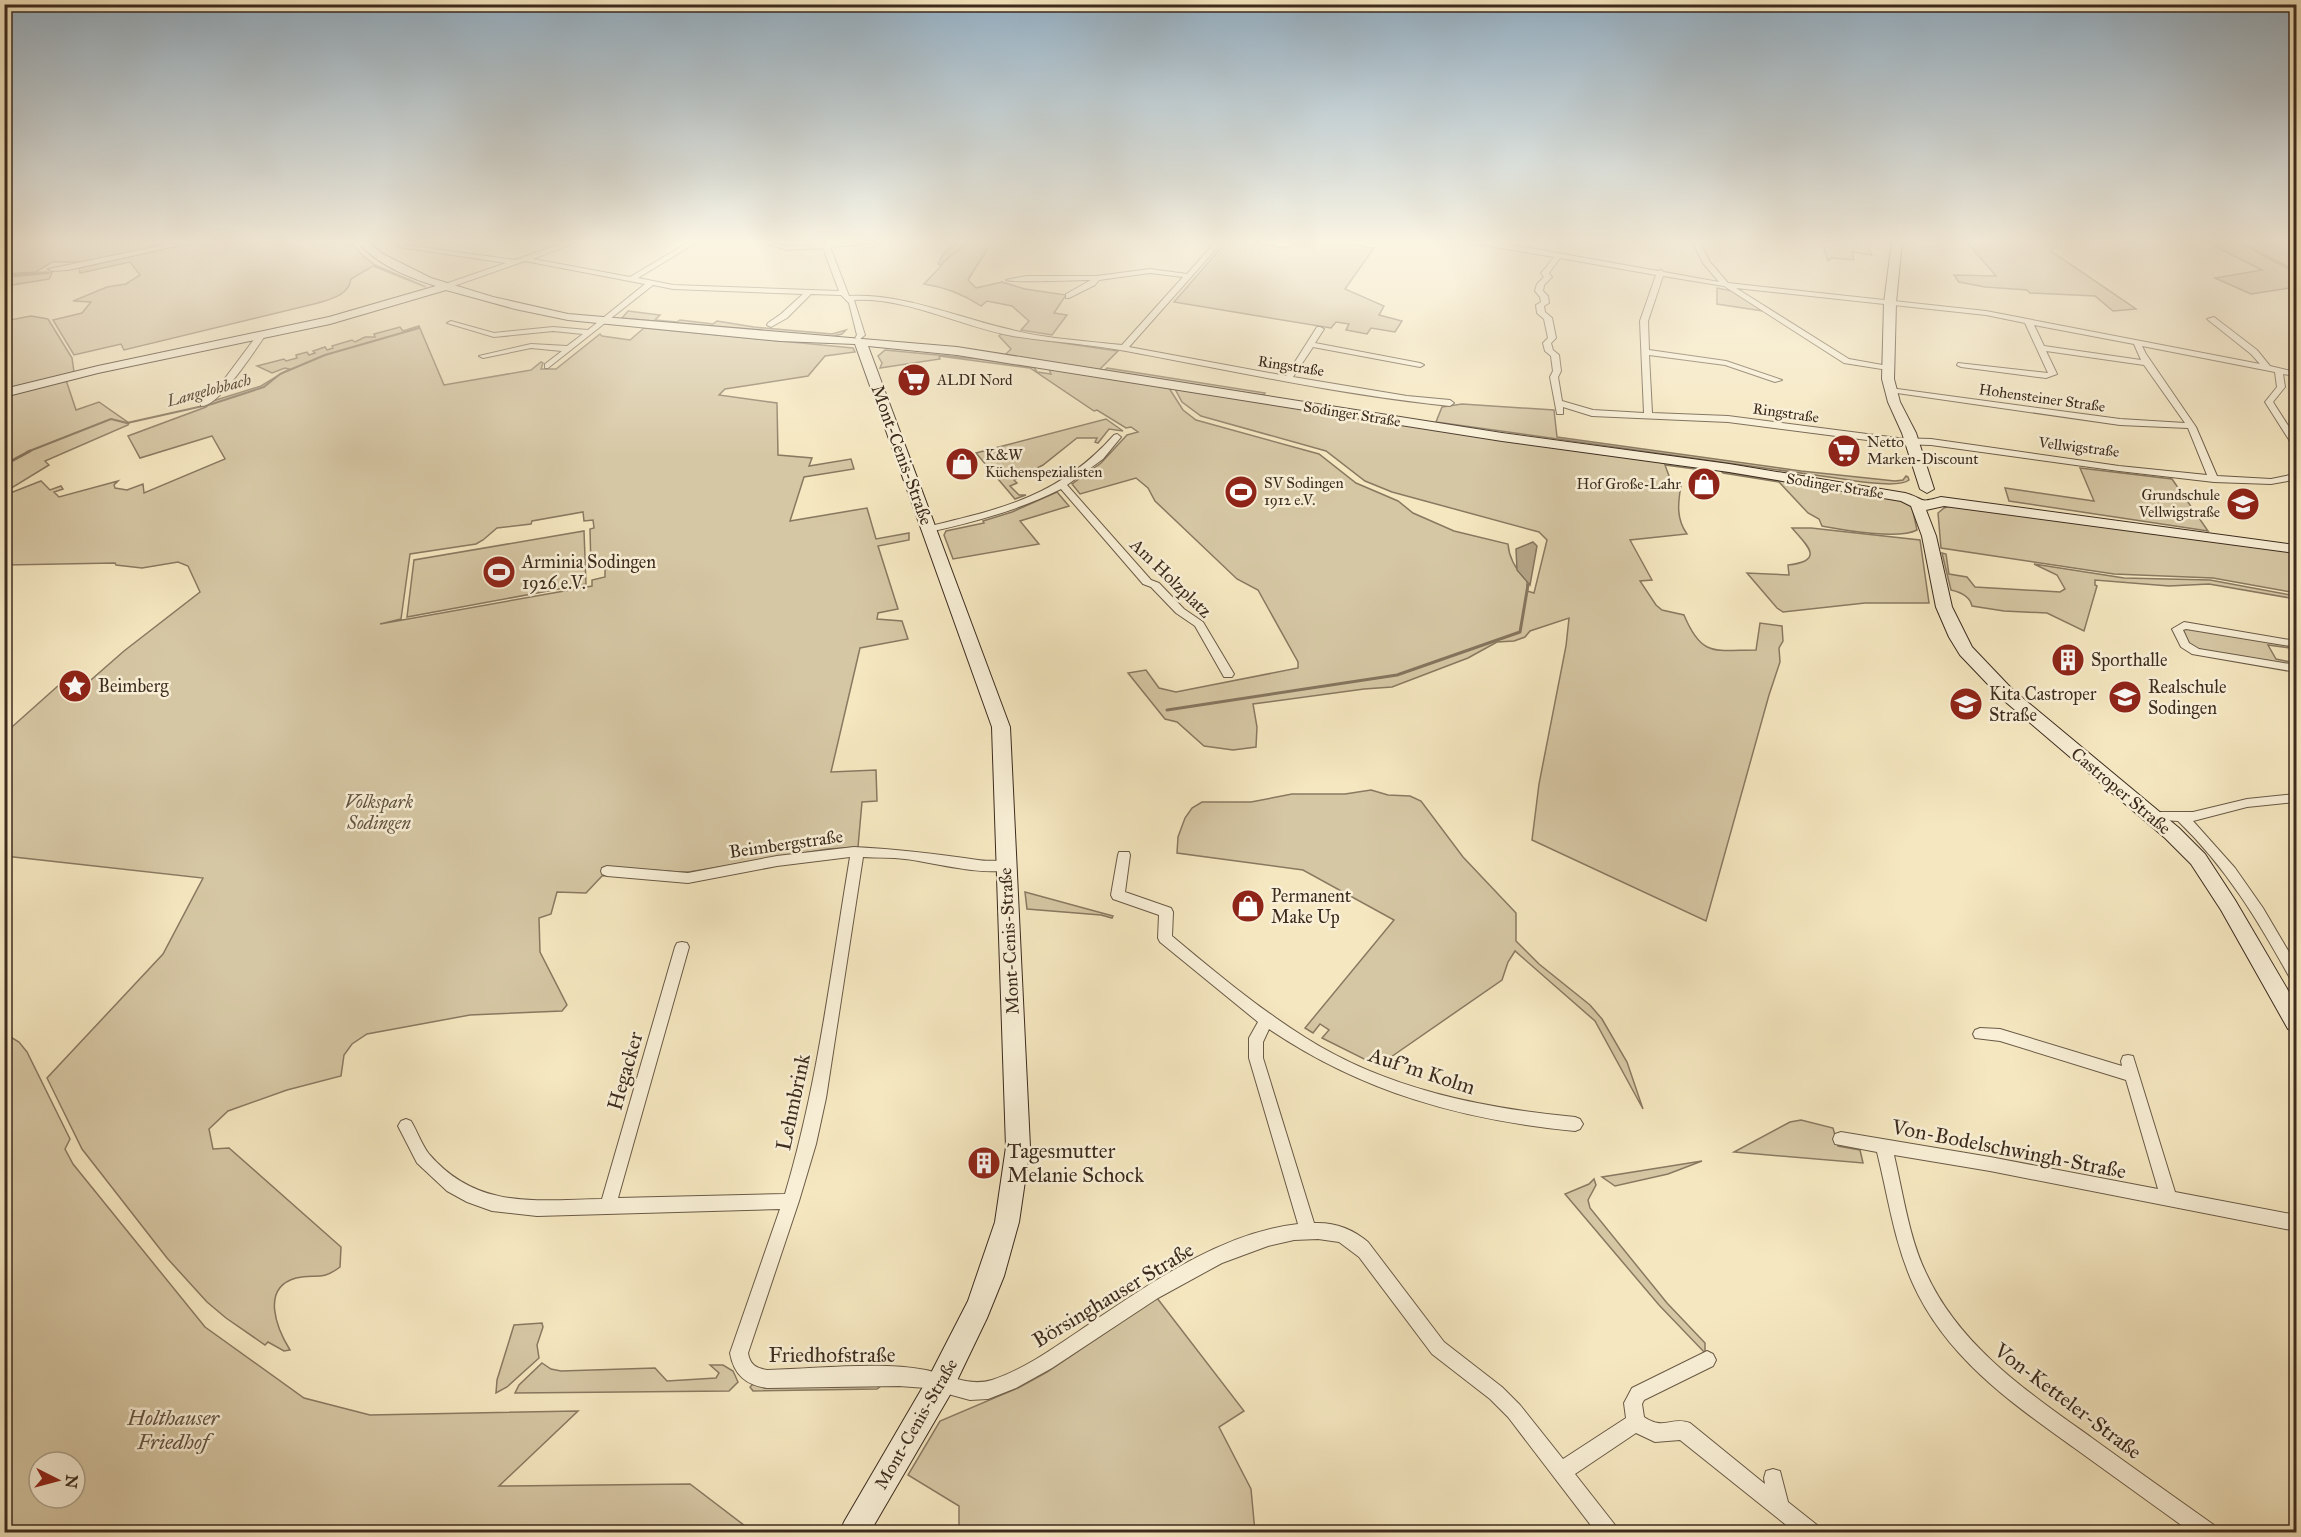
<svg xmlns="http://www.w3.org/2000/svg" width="2301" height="1537" font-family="'IM FELL Great Primer',serif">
	<rect width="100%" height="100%" fill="#f5e7c0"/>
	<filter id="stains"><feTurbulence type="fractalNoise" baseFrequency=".00333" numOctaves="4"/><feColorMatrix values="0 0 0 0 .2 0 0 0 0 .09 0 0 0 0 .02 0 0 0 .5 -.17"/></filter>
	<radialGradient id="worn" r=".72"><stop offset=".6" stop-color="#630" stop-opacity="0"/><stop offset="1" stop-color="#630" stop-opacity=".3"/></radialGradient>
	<g fill="#d6c7a4" stroke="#897961" stroke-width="1.5" fill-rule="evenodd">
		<path d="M5,241H190L84,262H52L36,272L5,274Z"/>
		<path d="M210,241H350L362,255L375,265L426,287L373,266L351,279C349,295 331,299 318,303L124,350L121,344L74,355L53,320L82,313L91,302L73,301L107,287L126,284L140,275L130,262L80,273L79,268L182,245L183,247Z"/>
		<path d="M959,241H989L985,253L968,280L976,288L1002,282L1025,289L1066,295L1054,313L1067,315L1052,335L1021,330L1029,321L1012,306L987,301L981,306C963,294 945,287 924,284L942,265L938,264L943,254Z"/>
		<path d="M1227,241H1245L1287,248C1310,232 1348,244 1374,248L1345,289L1384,306L1379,315L1402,321L1395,332L1371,328L1367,334L1346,330L1349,324L1336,322L1331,328L1174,302Z"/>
		<path d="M1821,241H1866L1872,255L1852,252L1854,260L1831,258L1828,261Z"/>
		<path d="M1966,241H2039L2057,247L2051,251L2136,309L2113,311L2095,296L2030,293L2027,290L1985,287L1959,282L1954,275L1996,276Z"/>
		<path d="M2204,241H2236L2296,273V287L2251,294L2215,278L2262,270Z"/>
		<path d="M2239,241H2296V271Z"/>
		<path d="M47,272L52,273L49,279L5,286V275Z"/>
		<path d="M1717,288L1732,291L1763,311L1717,304Z"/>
		<path d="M628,311L660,315L655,320L677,322L680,320L713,324L717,321L754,327L832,334L846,330L842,334L830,337L622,318Z"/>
		<path d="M31,316L48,319L72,358L74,372L5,391L4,321Z"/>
		<path d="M419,326L444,385L531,370L541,362L543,363L541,369H556L600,334L602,336L630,340L644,328L853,348L855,352L825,356L808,376L725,389L719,395L777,403L778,455L812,458L809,466L851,459L854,469L804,477L790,521L867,508L876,539L909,533V540L878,546L898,609L878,613L877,619L902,621L908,639L860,648L831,772L876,770L877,801L862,802L858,847L828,849L689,872C664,873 641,867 616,869L613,875L602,876L586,893L557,892L551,914L539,918L540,952L567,1005L562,1011L470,1015L367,1034L352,1044L344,1055L341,1076L287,1090L228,1111L209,1129L213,1149L229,1148L341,1247L340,1267C320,1282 316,1273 296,1278C260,1288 277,1329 290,1350L284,1351L268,1342L265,1345L226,1318L207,1302L167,1258L82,1149L47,1078L163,954L203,878L5,856L4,734L59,685L84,686L124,651L200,592L188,566L178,562L142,568L116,565L115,563L5,565V495L41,481L50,490L61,486L63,489L54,492L59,497L118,481L114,485L115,488L127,490L143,484L144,493L225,459L212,436L140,458L128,436L206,407L213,401L261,386L289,369L285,368L272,373L257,366L284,359L286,361L297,358L296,355L307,352L309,355L315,353L313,351L325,347L327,350L333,348L332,346L352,340L355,342L365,337H375L374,334L400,327L403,331ZM583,512L584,521L593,520L594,528L590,529L591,569L605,567V577L592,580V586L380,624L401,619L410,554L476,544L483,540L497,528L531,524L532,521Z"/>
		<path d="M1001,334L1118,351L1098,371L1004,356L1011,349L999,336Z"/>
		<path d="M885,350L979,359L1034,367L1037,372L1051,374L1049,369L1169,388L1183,410L1196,420L1319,454L1356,483L1398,501L1413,513L1454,531L1508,544C1509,559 1517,571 1527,581V591L1534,593L1547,540L1539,532L1392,492L1365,481L1326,451L1201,416L1182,402L1175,389L1703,467L1702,470L1665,465L1672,484L1681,485C1678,503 1676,519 1687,534L1630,540L1652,580L1640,581L1656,605L1662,610L1684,615C1702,658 1715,650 1756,650L1760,623L1782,626L1783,641L1779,648L1780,662L1769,695L1706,921L1532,840L1539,784L1566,646L1569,618L1530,631L1525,637L1514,641L1497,642L1468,658L1392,687L1364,689L1253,704L1257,727L1256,747L1233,750L1204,746L1177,722L1165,719L1128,673L1146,670L1159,688L1176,692L1298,668V662L1258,590L1237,579L1155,501L1148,488L1136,478L1080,494L1072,484L1101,463L1127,435L1138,432L1131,427L1126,428L1097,410L1094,411L1030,368L939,356L940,359L880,368L882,363L878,356Z"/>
		<path d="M1107,368L1265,393L1263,396L1103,372Z"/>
		<path d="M66,380L76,410L99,402L129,423L128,425L45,461L49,465L5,492L4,395Z"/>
		<path d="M1462,404L1554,410L1557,437L1801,471L1895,481L1903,480L1906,476L1908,477L1909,480C1898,489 1851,480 1836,478L1436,422L1442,407Z"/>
		<path d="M1106,419L1123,431L1109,429L1098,443L1095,442L1097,438H1077L1043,465L1014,480L1017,483L1010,486L1019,495H1026L1015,499L976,453Z"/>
		<path d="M2080,468L2172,479L2208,531L2009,501L2005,488L2094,501Z"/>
		<path d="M1721,471L1903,501L1912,507L1917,530C1898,540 1844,530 1822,526L1819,519L1808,513L1779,482L1723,473Z"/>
		<path d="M1057,492L1069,506L1020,521L1039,544L953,559L944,535L946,531L984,523L983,521L1012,512Z"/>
		<path d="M1959,503L2296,552V593L2213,578L2114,574L1941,548L1938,513L1944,508Z"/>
		<path d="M1792,528H1811L1920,540L1929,603H1865L1783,612L1777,608L1747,573L1789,575L1788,565C1825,561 1808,546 1792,528Z"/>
		<path d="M584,531L586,584L407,617L414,560Z"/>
		<path d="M1942,553L1946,554L1949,574L1967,577L1975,587L2060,592L2065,589L2057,575L2034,564L2124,578L2210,580L2296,596V599L2209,584L2169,586L2095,580V585L2097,586L2084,631L2047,613L2004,611L1972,606C1970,597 1960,592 1951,590Z"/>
		<path d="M2190,628L2296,645V649L2268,645L2276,659L2296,663V667L2199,651L2189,645L2182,631L2183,629Z"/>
		<path d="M1371,790L1388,795L1410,796L1421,801L1463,857L1516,913V941L1539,964L1590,1005L1602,1019L1627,1062L1643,1109L1595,1021L1515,951L1508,962L1502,980L1378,1066L1322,1038L1329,1030L1320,1024L1313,1033L1305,1028L1394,920L1303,870L1177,853L1178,837L1185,818L1192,808L1202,802H1251L1292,794H1345Z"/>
		<path d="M1025,892L1113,916L1112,918L1101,915L1027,909Z"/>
		<path d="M4,1033L19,1042L27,1052L70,1139L65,1149L73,1164L205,1327L304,1398L370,1415L578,1411L499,1486L690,1484L753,1532H5ZM39,1462H75V1498H39Z"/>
		<path d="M1801,1120L1833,1128L1838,1146L1860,1150L1863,1163L1734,1152L1790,1122Z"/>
		<path d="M1702,1161L1668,1174L1615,1186L1602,1177Z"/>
		<path d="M1594,1179L1596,1185L1588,1200L1590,1208L1667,1303L1705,1343V1353L1659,1305L1565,1194L1589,1184Z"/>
		<path d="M1157,1298L1244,1411L1219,1427L1251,1489L1255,1532H959V1506L908,1475L940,1421L1018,1388L1047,1372Z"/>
		<path d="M542,1323L543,1327L537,1345L539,1358L507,1387L496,1393L497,1380L514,1325Z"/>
		<path d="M542,1363L551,1369L561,1371L655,1368L667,1381L716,1378L719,1373L710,1365H723L733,1371L738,1382L729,1391L515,1393L519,1385Z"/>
		<path d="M753,1384L761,1386H881L877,1389L753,1391L750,1387Z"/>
	</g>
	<path fill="#b6a789" stroke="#85755e" stroke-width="1.5" d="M1533,542L1537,546L1530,585L1517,570L1516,549Z"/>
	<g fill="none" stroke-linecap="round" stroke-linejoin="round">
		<g stroke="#85755e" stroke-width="2">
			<path d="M942,263L969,241"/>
			<path d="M4,277L48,273"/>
			<path d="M27,452L111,419L127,423L212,404L264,387L280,374L325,355L419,328"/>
		</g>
		<g stroke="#85755e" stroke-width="3">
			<path d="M4,465L30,451"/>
			<path d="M1167,710L1397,675L1520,632L1528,585"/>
		</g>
		<g stroke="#6a5a46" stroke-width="2">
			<g id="street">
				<path d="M184,241H198L68,270L52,271L48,269Z"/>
				<path d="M402,241H409L406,245L515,260L569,241H579L533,259L630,277L691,241H699L638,278L673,285L839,291L823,248L787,250L757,241H769L787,246L822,244L821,241H828V243L896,241L830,247L849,296C904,293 958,318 1012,330C1047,339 1086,341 1122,345L1183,277L1150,273L1099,280L1095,285L1069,298H1066V294L1091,280C1078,280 1012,283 1006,280L1026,276H1097L1150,269L1187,274L1216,241H1223L1129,347L1286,376L1317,327H1320L1324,329L1315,343L1420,363L1424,365L1420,367L1313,347L1293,377L1407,396L1450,400L1454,403L1450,406C1341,395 1234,371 1126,351C1089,344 1051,342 1013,336C962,327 906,297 854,300L865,335L859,340L855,338L857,335L849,303L841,295L811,294L787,318L771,327L767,325L768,323L781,314L803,294L673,289L653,285L548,368H545V364L562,351L531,348L483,358L479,356L531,344L567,346L583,334L553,331L494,337L447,323L451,321L494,333L553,327L588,330L645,284L525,261L448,288L444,286L445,284L506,263L399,247L398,246Z"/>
				<path d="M1459,241H1490L1658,271L1661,270L1664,272L1719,282L1703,263L1692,241H1699L1710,262L1728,283L1986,311L2260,364L2251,354L2207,319L2214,317L2257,350L2270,366L2296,372V376L2283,374L2285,387L2273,402L2296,438V447L2293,446L2265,402L2277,387L2275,372L2142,346L2146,354L2196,427L2217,476L2271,479L2290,475L2295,478L2293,480L2271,484L2214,482L2119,471L1931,445L1898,444L1728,422L1592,416L1563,407V414H1557L1550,377L1553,371L1551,356L1545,351L1543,343L1548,338L1544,319L1537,313L1536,305L1541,302L1540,297L1535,291L1537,284L1544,277L1541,273L1543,271L1554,257ZM1560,258L1656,275L1640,321L1644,413L1593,410L1562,401L1558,377L1561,371L1559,355L1553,350L1551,343L1556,338L1552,318L1545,312L1544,306L1549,303L1548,296L1543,291L1544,285L1552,277L1549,273ZM1663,276L1724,286L1844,363L1888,370L1892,368L1888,366L1849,359L1736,288L1986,315L2025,323L2048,373L1958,363L1957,365L1961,367L2046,378L2057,374L2046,351L2144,365L2185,423L2120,419L1890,388L1886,390L1890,392L2120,425L2188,428L2207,475L2119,466L1931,439L1898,438L1728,416L1652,413L1649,355L1725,365L1775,382L1782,380L1726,361L1649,350L1648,321ZM2034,325L2134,344L2141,360L2044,346Z"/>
				<path d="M258,334L265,336C254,351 219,407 201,406V402L217,389Z"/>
				<path d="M1117,434L1121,437L1103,459L1067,485L1151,580L1159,583L1184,609L1203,622L1234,674L1232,677H1224L1195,626L1176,613L1151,587L1143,584L1061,489C1019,510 975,522 929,532L924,529L926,527C1002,509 1060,496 1114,435Z"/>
				<path d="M2184,622L2296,641V647L2186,629L2183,630L2189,643L2199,649L2296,665V672L2192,654L2181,647L2172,629Z"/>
				<path d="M2296,794V802L2247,807L2193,821L2235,868L2263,908L2296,964V982L2291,980C2259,922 2226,867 2178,821L2147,819L2145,816L2147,813L2151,812H2193L2247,799Z"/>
				<path d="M854,847C896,849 937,854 978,860C989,862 1000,859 1011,863L1012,866L1011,869C985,877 932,862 905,859C891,857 877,858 863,857L826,1098L816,1144L799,1201L748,1353C750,1365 756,1368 767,1370C815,1369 880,1361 926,1370C948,1375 969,1387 992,1380C1023,1370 1052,1349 1079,1331C1144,1288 1218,1233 1298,1224L1249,1058V1038L1258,1022L1160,942L1158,938L1159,915L1113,899L1111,895L1118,855L1119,852H1129L1130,855L1125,892L1171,908L1173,912L1172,936C1215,972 1258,1008 1306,1038C1387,1089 1481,1108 1575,1117L1580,1119L1583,1124L1580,1129L1575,1131C1463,1120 1364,1093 1269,1029L1263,1042V1058L1314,1223C1334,1222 1353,1229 1368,1242L1444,1342L1502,1387L1520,1405L1563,1459L1626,1418L1624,1403L1632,1388L1701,1354L1707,1351L1713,1354L1716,1360L1713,1366L1644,1400L1642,1404L1644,1417C1665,1431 1671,1416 1690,1423L1765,1484L1764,1478L1766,1471L1773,1469L1780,1471L1788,1502L1817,1525L1820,1532H1795L1680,1440L1655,1442L1636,1433L1575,1474L1615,1525L1618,1532H1596L1508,1417L1490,1399L1432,1354L1359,1257L1339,1242L1318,1239L1294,1240L1268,1246L1222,1263L1158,1298L1052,1368L1016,1388L988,1399L970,1400L926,1388L899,1386L767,1388C746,1385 734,1375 730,1353L780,1209L537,1216L492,1211L467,1202L447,1191L417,1163L398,1126L401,1121L406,1119L411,1121C417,1131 422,1145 429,1154C477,1210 536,1200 602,1199L675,947L677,943L682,942L687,943L689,947L618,1198L785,1194C818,1084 831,970 850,857L777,866L688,883L607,876L602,874L601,871L602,868L607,866L688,873L777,856Z"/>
				<path d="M1980,1028L2000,1029L2122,1066L2121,1061L2123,1056L2128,1055L2133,1056L2175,1192L2296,1215V1231L1990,1171L1894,1155C1903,1193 1909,1238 1926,1273C1960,1347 2028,1392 2092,1438C2132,1467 2173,1496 2214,1525L2217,1532H2191C2152,1504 2113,1476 2073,1447C2010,1402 1946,1357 1913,1284C1894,1242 1888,1196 1877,1152L1835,1144L1833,1139L1835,1134L1841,1132L1990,1157L2158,1189L2126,1080L2000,1041L1975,1038L1973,1034L1975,1030Z"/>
			</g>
		</g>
		<g stroke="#3c2b1e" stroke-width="2">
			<g id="secondary">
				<path d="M357,241H368L381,253L431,278L493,297L568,314L957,347L1502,433L1729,464L1905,493C1927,499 1916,504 1941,497L2296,545V553L1944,506L1926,510L1936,536L1952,607L1972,647L2013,690L2179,828L2205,854L2235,900L2296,1004V1032L2288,1029L2221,910L2191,864L2165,838L2001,698L1960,655L1949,637L1936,607L1922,536L1911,506L1901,501L1729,472L1502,441L957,355L868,346L1010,727L1030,1147L1019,1222L1004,1276L987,1318L951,1393L870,1532H840L844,1522L931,1373L968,1301L995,1222L1006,1147L992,727L855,344L780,341L568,320L515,309L446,290L330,324L98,373L4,397V389L98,366L329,317L436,286C407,277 377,265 357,241Z"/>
				<path d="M1892,241H1902L1896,303L1894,379L1900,402L1916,433L1934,489L1927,493L1920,489L1902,433L1888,402L1882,379L1884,303Z"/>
			</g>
		</g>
		<use href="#street" fill="#f8efd6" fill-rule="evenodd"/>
		<use href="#secondary" fill="#f8efd6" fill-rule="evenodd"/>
	</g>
	<linearGradient id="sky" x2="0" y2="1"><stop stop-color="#94afc2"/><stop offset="0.53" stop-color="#faf4e3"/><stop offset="1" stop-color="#faf4e3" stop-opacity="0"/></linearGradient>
	<rect width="2301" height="456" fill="url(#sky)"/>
	<defs>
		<g id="supermarket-disc" transform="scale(1.725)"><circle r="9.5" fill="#8f2418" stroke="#f8efd6"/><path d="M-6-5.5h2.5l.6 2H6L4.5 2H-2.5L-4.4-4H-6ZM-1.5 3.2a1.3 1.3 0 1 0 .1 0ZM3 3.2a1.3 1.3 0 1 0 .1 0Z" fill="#fff"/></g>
		<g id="shop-disc" transform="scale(1.725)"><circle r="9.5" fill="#8f2418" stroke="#f8efd6"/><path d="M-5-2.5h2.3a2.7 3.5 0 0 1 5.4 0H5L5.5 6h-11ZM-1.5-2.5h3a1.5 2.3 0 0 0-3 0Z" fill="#fff"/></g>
		<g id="stadium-disc" transform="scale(1.725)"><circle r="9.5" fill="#8f2418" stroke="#f8efd6"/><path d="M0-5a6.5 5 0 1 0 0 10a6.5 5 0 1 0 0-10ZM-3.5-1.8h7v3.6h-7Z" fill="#fff"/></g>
		<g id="school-disc" transform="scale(1.725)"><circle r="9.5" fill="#8f2418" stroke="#f8efd6"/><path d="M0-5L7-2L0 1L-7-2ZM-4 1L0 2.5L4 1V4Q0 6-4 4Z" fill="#fff"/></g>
		<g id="building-disc" transform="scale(1.725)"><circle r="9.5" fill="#8f2418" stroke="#f8efd6"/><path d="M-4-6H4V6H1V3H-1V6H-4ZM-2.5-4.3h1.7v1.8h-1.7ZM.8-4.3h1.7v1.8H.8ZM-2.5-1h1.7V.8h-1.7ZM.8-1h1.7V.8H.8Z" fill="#fff"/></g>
		<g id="sight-disc" transform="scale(1.725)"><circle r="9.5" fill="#8f2418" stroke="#f8efd6"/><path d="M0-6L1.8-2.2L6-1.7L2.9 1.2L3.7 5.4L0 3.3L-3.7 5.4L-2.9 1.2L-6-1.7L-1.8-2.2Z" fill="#fff"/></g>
	</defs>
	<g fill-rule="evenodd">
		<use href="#supermarket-disc" x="914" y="380"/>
		<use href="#supermarket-disc" x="1844" y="451"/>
		<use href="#shop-disc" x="962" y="464"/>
		<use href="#shop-disc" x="1704" y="484"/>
		<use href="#stadium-disc" x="1241" y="492"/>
		<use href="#school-disc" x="2243" y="504"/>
		<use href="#stadium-disc" x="499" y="572"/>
		<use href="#building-disc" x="2068" y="660"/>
		<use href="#sight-disc" x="75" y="686"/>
		<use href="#school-disc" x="2125" y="697"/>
		<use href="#school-disc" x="1966" y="704"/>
		<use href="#shop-disc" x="1248" y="906"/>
		<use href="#building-disc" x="984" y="1163"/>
	</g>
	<g text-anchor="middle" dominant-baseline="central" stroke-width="5" stroke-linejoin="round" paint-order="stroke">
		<g font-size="15" fill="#3c2b1e" stroke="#f8efd6">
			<text transform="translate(1291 366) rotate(9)">Ringstraße</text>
			<text transform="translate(2042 398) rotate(8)">Hohensteiner Straße</text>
			<text transform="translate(1786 413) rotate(8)">Ringstraße</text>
			<text transform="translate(1352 414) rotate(9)">Sodinger Straße</text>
			<text transform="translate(2079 447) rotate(7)">Vellwigstraße</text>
			<text transform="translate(1835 486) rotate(9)">Sodinger Straße</text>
		</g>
		<g font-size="15" fill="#3c2b1e" stroke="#f8efd6" text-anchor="start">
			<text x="937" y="380">ALDI Nord</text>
			<text x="1867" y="442">Netto<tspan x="1867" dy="17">Marken-Discount</tspan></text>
			<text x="985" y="455">K&amp;W<tspan x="985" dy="17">Küchenspezialisten</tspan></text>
			<text x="1264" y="483">SV Sodingen<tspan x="1264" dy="17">1912 e.V.</tspan></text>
			<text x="1681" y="484" text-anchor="end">Hof Große-Lahr</text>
			<text x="2220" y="495" text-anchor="end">Grundschule<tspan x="2220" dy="17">Vellwigstraße</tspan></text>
		</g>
		<g font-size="16" font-style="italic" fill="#61503e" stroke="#f8efd6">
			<text transform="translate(209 390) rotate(-15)">Langelohbach</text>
		</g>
		<g font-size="18" fill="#3c2b1e" stroke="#f8efd6">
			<text transform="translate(902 455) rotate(70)">Mont-Cenis-Straße</text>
			<text transform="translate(1171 578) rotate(44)">Am Holzplatz</text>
			<text transform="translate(2121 791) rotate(40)">Castroper Straße</text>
			<text transform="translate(786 844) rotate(-8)">Beimbergstraße</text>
			<text transform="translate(1009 941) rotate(-93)">Mont-Cenis-Straße</text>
			<text transform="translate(916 1424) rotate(-60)">Mont-Cenis-Straße</text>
		</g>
		<g font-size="18" fill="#3c2b1e" stroke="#f8efd6" text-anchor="start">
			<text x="522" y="562">Arminia Sodingen<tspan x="522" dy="21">1926 e.V.</tspan></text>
			<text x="2091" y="660">Sporthalle</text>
			<text x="98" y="686">Beimberg</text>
			<text x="2148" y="687">Realschule<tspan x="2148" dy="21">Sodingen</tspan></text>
			<text x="1989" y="694">Kita Castroper<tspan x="1989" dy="21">Straße</tspan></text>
			<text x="1271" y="896">Permanent<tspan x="1271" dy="21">Make Up</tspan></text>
		</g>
		<g font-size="18" font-style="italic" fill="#625240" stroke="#f8efd6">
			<text x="379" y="802">Volkspark<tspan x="379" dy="21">Sodingen</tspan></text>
		</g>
		<g font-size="21" fill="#3c2b1e" stroke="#f8efd6">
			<text transform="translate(625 1071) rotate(-74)">Hegacker</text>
			<text transform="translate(1422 1071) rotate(18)">Auf'm Kolm</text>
			<text transform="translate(793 1102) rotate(-78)">Lehmbrink</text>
			<text transform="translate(2009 1149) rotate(11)">Von-Bodelschwingh-Straße</text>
			<text transform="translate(1113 1295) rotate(-31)">Börsinghauser Straße</text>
			<text x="832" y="1355">Friedhofstraße</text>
			<text transform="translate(2068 1401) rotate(37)">Von-Ketteler-Straße</text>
		</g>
		<g font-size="21" fill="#3c2b1e" stroke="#f8efd6" text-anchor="start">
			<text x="1007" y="1151">Tagesmutter<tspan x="1007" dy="24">Melanie Schock</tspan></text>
		</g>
		<g font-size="21" font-style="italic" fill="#625240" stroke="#f8efd6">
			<text x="173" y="1418">Holthauser<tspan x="173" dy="24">Friedhof</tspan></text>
		</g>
	</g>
	<rect width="2301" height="1537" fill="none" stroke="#f5e7c0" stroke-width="24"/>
	<rect x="6" y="6" width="2289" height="1525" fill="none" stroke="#3c2b1e" stroke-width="3"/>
	<rect x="12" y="12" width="2277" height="1513" fill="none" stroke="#3c2b1e" stroke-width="1.5"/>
	<g transform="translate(57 1480) rotate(96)"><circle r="28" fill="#f8efd6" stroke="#ada18c" stroke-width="1.5"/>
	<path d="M0-4.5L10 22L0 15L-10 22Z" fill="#8f2418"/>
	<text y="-9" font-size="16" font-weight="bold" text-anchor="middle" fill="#3c2b1e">N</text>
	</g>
	<rect width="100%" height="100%" filter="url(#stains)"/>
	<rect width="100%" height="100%" fill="url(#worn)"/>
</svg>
